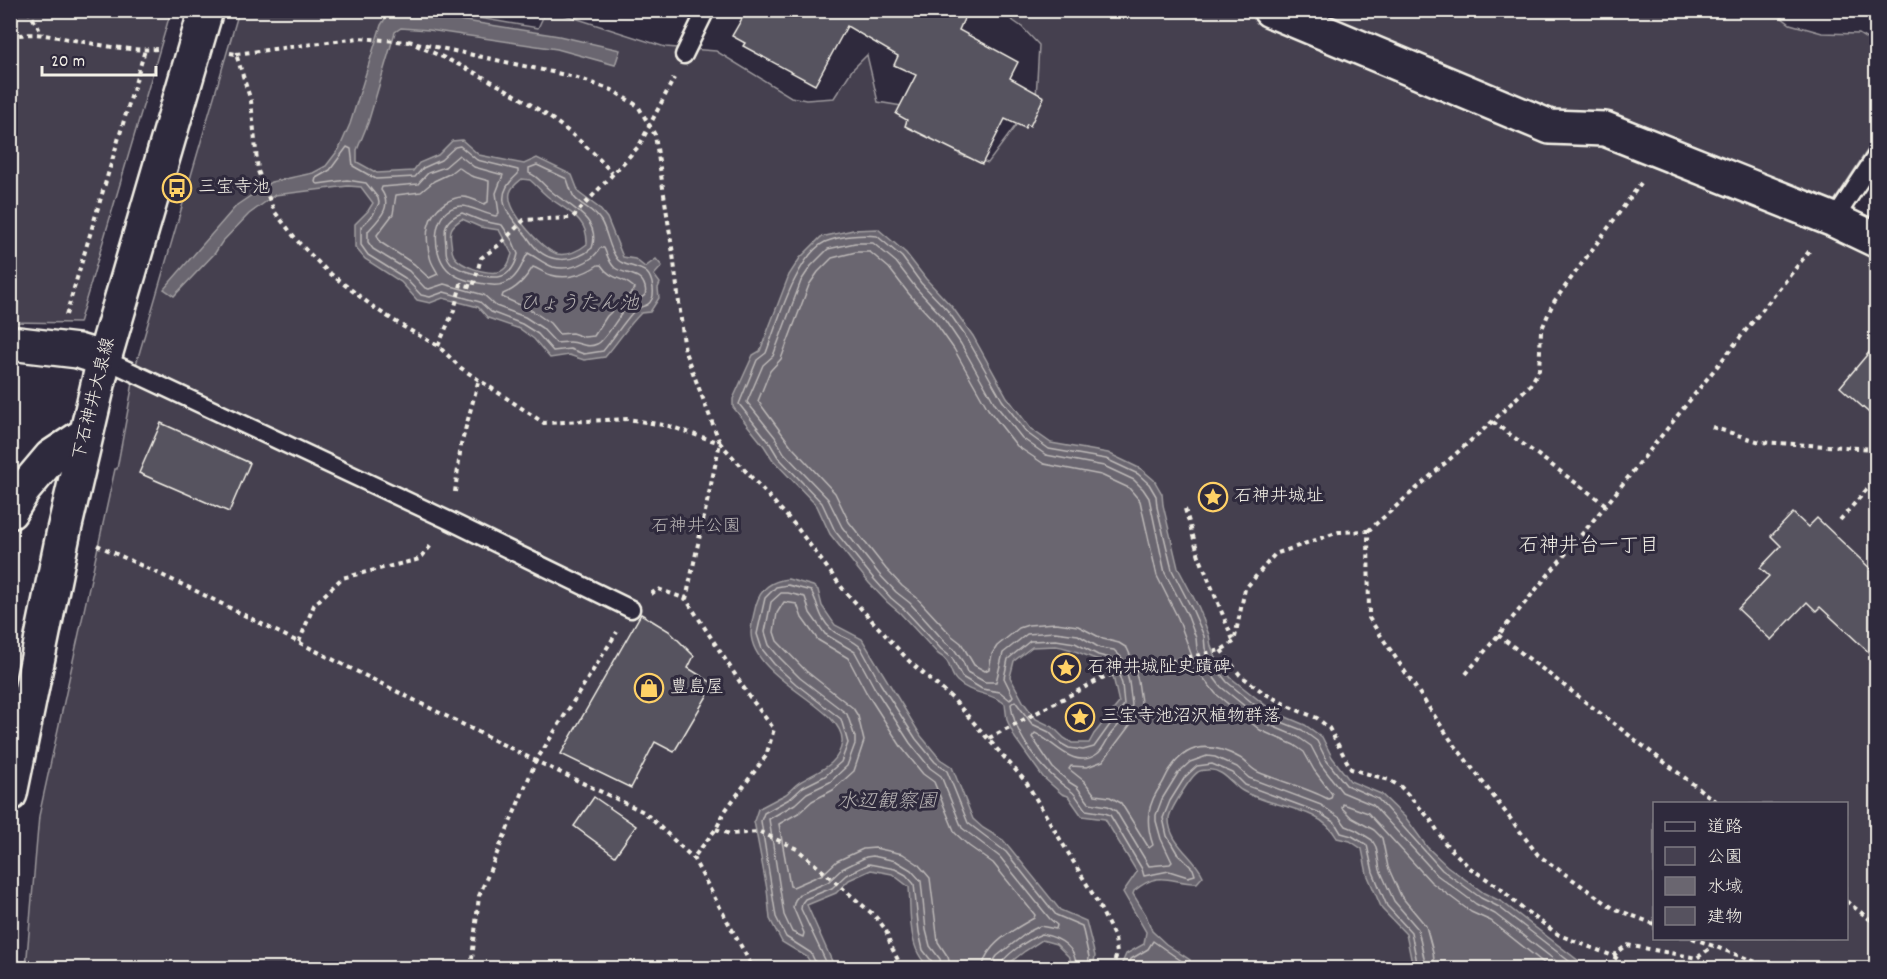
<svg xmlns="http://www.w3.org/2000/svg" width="1887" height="979" font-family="Dekko,'Klee One',sans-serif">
	<rect width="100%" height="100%" fill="#2f2a3d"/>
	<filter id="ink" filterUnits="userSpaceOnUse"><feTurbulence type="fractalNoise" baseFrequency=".0167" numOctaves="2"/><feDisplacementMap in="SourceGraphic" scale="12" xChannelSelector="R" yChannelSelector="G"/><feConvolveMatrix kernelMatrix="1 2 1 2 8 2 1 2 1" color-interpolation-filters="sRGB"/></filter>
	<g filter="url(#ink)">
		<g fill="#454050" stroke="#9c989c" stroke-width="1.5" fill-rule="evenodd">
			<path d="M11,10L171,11L79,323L11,322Z"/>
			<path d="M1772,10L1790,24L1822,33L1859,34L1876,45V137L1829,209L1876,232V968H26L39,816L115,469H117L137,361L239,11H439L538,28L546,11H553L665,47L716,51L791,97L806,100L834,98L852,70L867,55L878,102L926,110L942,138L960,155L988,163L1036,98L1039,45L1022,27L999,11ZM1654,804H1846V938H1654Z"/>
		</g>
		<g fill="#6a6670" stroke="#a19ea0" stroke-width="1.5" fill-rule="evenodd">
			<path d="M390,11H403L559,36L620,50L615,65L557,49L429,30L401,28L395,32L368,123L357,150V162L377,173L413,171L419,163L438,155L452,141L462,140L479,155L524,164L537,158L572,175L579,193L599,208L607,218L623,257L635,259L645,267L656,259L662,266L654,275L660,283L658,288L659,298L650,312L641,313C627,327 618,342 605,357L584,360L569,355L550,358L534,339L520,329L488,318L478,307L443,298L430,303L417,300L401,282L365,259L355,247V224L368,211L373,203L361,187L348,186L275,195L249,214L222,242L215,253L174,296L164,289L237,205L271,182L313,173L326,166L339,149L350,124L381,25ZM522,179L530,180C536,185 541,191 547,196C566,211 588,217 587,244C579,251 567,256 557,254C541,249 506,210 510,193C511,187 517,183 522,179ZM462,219L480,227L499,230L512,254C510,261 507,270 498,272C486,274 461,267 454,256C451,251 452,248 451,242C449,230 451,226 462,219Z"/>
			<path d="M878,229L906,253L926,279L953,308L973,336L1007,397L1031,429L1051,443L1108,453L1141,469L1154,480L1162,494L1163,505L1178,568L1199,608L1209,635L1211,646L1215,657L1231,678L1274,712L1305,725L1322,737L1332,757L1350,781L1381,794L1406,818L1427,847L1447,866L1484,893L1502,902L1588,968H1413L1406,934L1382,909L1367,874L1362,849L1350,841L1337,838C1318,804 1271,809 1241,790C1231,783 1222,768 1207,770C1204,770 1201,770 1198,772C1191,776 1170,810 1169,818C1168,843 1194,856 1203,876L1197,883C1169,883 1161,869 1134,891L1133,894L1146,915L1152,931L1166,944L1190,960V968H1120L1126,954L1144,944L1146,932L1123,892L1137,872L1105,819L1082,816L1068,796L1062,794L1043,777L1015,738L1007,720L1005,704C992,692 971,695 957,681C948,672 953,662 938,654L900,613L887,602L869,583L830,534L817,506L773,460L764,446L733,407V399L753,355L760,351L789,275L800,258L821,237L853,230ZM1056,646C1078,649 1088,659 1110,663L1119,703L1094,734L1089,743H1072L1064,738L1053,727L1036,719L1024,703L1010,677L1014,661L1032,647Z"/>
			<path d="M788,579L813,586L818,590L822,606L835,625L862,639L921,736L940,759L952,767L973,819L983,828L1003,840L1010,848L1060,910L1086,921L1095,956L1093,968H1071L1070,958L1056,944L1042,940L1025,951L1003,968H932C907,955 911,912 909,887L892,874L871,870L849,880L836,893L807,905L835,968H813L807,957L782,942L770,919L767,889L754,821L758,809C767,804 777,799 786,794C791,790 795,785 800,782C817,771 839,766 842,742C846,708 752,680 751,633C751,624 754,613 756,605C761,588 771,581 788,579Z"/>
		</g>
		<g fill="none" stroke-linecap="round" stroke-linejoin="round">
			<g stroke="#bdb9b8" stroke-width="1.5">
				<path d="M460,146L477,160L518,170V174C491,197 507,213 526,235C529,239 531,243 534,246C549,264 575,263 592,248C602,219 568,206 551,191C543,185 538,176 529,173V168L537,165L567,179C569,185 571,192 574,197C581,206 594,209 601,221C608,233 609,250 618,260C623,266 639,266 647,273C652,278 655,292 652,299C648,308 640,305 634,311C622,324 614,338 603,351L584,354L570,349L553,351L538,334L522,324L491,312L480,302L444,292L430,297L421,295L405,278L368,255L361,245V227L373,215L379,203L378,198L366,183L347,180L318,184L315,182L316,178L330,170L347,147L351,149L353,166L376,179L415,177L423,168L441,160L455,147Z"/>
				<path d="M459,155L474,167L503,175L496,193L499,213L496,216C486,215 469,205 461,206C431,208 431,252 447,269C456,279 472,282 485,284C494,286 503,286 511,280C521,272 522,263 528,253C536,257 544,264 553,267C570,271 592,263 600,248H604C607,254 609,263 615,268C625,275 641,272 645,287C648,299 640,297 632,302C629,305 626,309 623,312C616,320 604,342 597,344C586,349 580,342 570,342C565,342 560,343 556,343L542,328L525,317L496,306L484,295L444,284L429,289L425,288L409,271L373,249L368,242V231C380,218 393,207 381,190L382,187L418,184L428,173L445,167Z"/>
				<path d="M458,167L471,176L489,181L488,202L484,204C477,201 470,197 462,197C456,197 450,200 445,203C425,216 425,236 430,257C431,263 435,268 438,274L429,278L414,264L380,242L377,235L393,214L396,195L421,192L434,181L449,174Z"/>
				<path d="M462,213L482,221L502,225L513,242L518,254C512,281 495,280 472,273C464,271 457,269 451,263C446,257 446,253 446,246C444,228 443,220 462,213Z"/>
				<path d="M856,252H870L889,268L909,294L935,322L954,349L988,409L1017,446L1044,464L1101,475L1129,488L1140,501L1157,576L1178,618L1197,670L1216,694L1260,730L1294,745L1304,752L1314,770L1332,794L1331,798L1328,799C1306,787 1281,782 1258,772C1251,769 1247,762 1240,758C1215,744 1189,741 1171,768C1167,773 1165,779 1162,784C1147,804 1145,822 1153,845L1149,848L1121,803L1110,797L1095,795L1084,781L1069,769L1071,766L1087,767L1103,761L1139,713L1141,702L1138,681L1131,657L1127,648L1119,643L1103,639L1078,626L1056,623L1028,625L1019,628L997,646L992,654L989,669L985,671L974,665L961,643L952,636L916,597L902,586L886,569L849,522L835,493L792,447L758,401L770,371L781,359L809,285L818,272L832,258Z"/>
				<path d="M598,265H601C611,281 626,277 635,289L607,316L594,336L584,337L572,333L559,334L550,323L531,310L502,297L503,294C517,289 525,279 533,267C539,269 545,274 551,275C567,280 585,274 598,265Z"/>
				<path d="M818,968L811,953L786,937L776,917L761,821L764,813L791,798L803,787L825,776L841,762L848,743L841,719L796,684L774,664L762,649L757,634L765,598L776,587L788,585L811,591C819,604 818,618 832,630C841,638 854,639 861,648L880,683L916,739L935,762L947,771L968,823L1006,852L1056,915L1082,926L1089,957L1088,968"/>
				<path d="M829,968L801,909L802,903L805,899L832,888L846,875L869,864L895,869L906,875L914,884L919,932L923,950L933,963L934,968"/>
				<path d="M942,968L940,959L930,946L926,930L921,881L911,870L896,861L873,856L866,857L842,869L828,882L800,894L795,900L793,907L804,933L803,937L792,932L784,915L769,819L795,804L807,793L830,782L847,766L855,744V737L847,714L800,678L780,658L769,645L765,632L771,602L781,593H788L805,597L810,613L825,634L855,652L874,687L910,743L930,768L941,776L962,828L1000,857L1050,919L1057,925L1056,929L1040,926L1028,932L997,956L993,962L992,968"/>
				<path d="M951,968L948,957L938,942L930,878L918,864L903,854L875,848L863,849L837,861L823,874L793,887L790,886L779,824L800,812L812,801L833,790L854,771L864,741L858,716L853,708L806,671L777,641L774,632L777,613L784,602L797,604L802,618L818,640L848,658L866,692L902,748L923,774L934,782L955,833L969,846L993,863L1035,915L1034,918C1016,928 984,945 983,968"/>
				<path d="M1000,968C1001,956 1031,938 1042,934C1061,938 1077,948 1076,968"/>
				<path d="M1126,968L1131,959L1148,949L1153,941L1183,962L1184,968"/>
				<path d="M1418,968L1411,932L1387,906L1373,872L1367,845L1352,836L1341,833L1335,823L1318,812L1245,785L1233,773L1212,764L1197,766L1185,777L1170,801L1163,818L1167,836L1177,853L1193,869L1195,875L1188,877L1169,871L1144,876L1142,869L1110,815L1105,813L1086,810C1081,805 1077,795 1071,791C1045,773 1014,737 1011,704L1015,701L1032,724L1049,732L1060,743L1069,748L1083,750L1094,747L1124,705L1122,684L1114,659L1098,655L1075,643L1056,640L1030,641L1008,659L1004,678L1013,696L1010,700L1000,692L982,689L962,677L952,658L941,649L904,609L891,598L874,579L835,531L822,503L778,457L769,442L739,404L757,360L766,353C777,324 797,255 825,242C840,236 861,234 877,236L902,257L921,283L948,311L968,340L1002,400L1027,433L1049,449L1106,459L1138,474L1149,484L1156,496L1157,507L1172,570L1193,611L1204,636L1205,648L1209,659L1227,682L1271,718L1302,730L1317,741L1327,761L1346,785L1378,799L1442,870L1481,898L1499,907L1578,968"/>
				<path d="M1426,968L1418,929L1394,901L1380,870L1376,847L1372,840L1356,830L1346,826L1340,818L1321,805L1249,778L1237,767L1215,757L1207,756L1190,762L1178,773L1162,799L1156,815V821L1161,839L1172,862L1170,864L1149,866L1116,811L1108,806L1089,803L1077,787L1069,782L1053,768L1032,737L1035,733C1054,741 1073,771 1097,754C1103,750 1106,741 1110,735C1117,726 1128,717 1132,705L1129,682L1123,659L1114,650L1100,648L1078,635L1055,632L1027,634L1003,653L996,682H985L967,672L963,662L954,649L946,643L910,603L896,592L879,574L842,527L828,499L784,453L775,437L747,402L763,365L773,356L801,281L811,266L828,249L855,243H873L896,262L916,288L942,316L961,344L995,404L1022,438L1046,455L1104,466L1134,480L1143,489L1149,498L1165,573L1187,614L1196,638L1197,649L1202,662L1221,687L1267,724L1298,737L1311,746L1321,765L1342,792L1373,805L1437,875L1476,904L1495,914L1565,968"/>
				<path d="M1435,968L1433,952L1426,926L1401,896L1388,867L1382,838L1374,830L1352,818L1342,808L1343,804L1368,813L1431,882L1471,912L1491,921L1550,968"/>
			</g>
		</g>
		<g fill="#56525f" stroke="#f4f1e8" stroke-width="1.5">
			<path d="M747,10H968L959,30L1018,62L1010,78L1044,97L1030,126L1027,124L1025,128L1005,119L982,164L905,126L907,120L896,114L916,75L894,65L898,56L847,26L815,85L743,46L745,43L732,36Z"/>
			<path d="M1876,344V419L1840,387Z"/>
			<path d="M161,423L250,463L229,512L139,473Z"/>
			<path d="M1793,513L1808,527L1817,518L1876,574V659L1820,607L1816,611L1807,602L1771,640L1738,609L1769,576L1760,568L1781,546L1771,536Z"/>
			<path d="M641,614L669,631L694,656L688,668L714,684L674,752L655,742L631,788L561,754Z"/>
			<path d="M594,797L636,826L615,856L574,826Z"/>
		</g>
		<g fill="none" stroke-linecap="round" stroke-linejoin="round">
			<g stroke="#f4f1e8" stroke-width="21">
				<g id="lane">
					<path d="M684,55L706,10"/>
					<path d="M1834,220L1876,156"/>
					<path d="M104,359L450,521L631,609"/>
				</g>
			</g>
			<g stroke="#f4f1e8" stroke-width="38">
				<g id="street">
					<path d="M1270,10L1550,127L1605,129L1834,220L1876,240"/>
					<path d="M10,343L78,351L104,359"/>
					<path d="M10,512L24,489L51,457L86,434"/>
				</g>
			</g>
			<g stroke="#f4f1e8" stroke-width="38">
				<path id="secondary" d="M10,794L64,530L104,359L206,10"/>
			</g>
			<g stroke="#f4f1e8" stroke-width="4" stroke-dasharray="4.5 4.5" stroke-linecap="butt">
				<path d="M28,10L42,34"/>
				<path d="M10,36C21,35 33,33 44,35C82,40 119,52 157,49"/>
				<path d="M408,41L575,77L612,90L638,106L655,135L673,254L685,352L720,443L686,599L749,696L774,729L766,756L725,811L716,829L693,858"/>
				<path d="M416,45C486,76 561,114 612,173"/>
				<path d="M230,53L236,54L251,101L258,171L274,211L300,244L327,271L376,309L404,327L438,346L461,368L544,423L628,419L669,426L720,443L795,525L843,589L910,662L953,699L1026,782L1095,898L1115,938L1117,954L1112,968"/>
				<path d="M236,54L359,38L409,42"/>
				<path d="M66,315L145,50"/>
				<path d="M438,346L454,310L461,284L473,287L481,258L499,245L524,220L572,218L639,146L674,78"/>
				<path d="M1493,422L1606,505"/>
				<path d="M1712,427L1760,442L1876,449"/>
				<path d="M455,492L461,445L479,379"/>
				<path d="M1185,509L1199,556L1233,640"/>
				<path d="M1840,520L1876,479"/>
				<path d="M1368,531L1493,421L1531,384L1539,370L1541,331L1553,303L1641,183"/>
				<path d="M97,545L194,590L536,761L644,812L693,858L753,968"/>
				<path d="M651,594L658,589L686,599"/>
				<path d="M1498,635L1719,804"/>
				<path d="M299,642L314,605L342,578L420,559L432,544"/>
				<path d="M1221,650L1240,675L1264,693L1292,708L1317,718L1329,728L1351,769L1389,780L1401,787L1430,819L1445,843L1470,868L1500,888L1519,906L1559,935L1613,956L1631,968"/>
				<path d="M1466,674L1606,505L1811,249"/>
				<path d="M989,738L1106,676L1221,650L1234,642L1245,589L1275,554L1339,532L1368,531L1369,618L1450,739L1538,855L1613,908L1654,924"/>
				<path d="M716,829L730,834L760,832L797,849L875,916L886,930L891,946L902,968"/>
				<path d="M1846,901L1876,924"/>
				<path d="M1692,938L1772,968"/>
				<path d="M1613,956L1627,945L1697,958L1713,946"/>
				<path d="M471,968L479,896L536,761L617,632"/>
			</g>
			<use href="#lane" stroke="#2f2a3d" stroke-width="16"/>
			<use href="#street" stroke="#2f2a3d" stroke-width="33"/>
			<use href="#secondary" stroke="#2f2a3d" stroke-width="33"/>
		</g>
	</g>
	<defs>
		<g id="bus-ring" transform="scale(1.5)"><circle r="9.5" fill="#2f2a3d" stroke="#ffd166" stroke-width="1.5"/><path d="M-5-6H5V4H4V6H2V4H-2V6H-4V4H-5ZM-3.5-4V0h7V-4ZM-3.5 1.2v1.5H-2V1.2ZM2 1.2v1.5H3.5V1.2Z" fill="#ffd166"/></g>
		<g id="sight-ring" transform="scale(1.5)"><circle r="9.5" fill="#2f2a3d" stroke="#ffd166" stroke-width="1.5"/><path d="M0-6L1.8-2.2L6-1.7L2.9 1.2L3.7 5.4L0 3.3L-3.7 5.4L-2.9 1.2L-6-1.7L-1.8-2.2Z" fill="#ffd166"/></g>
		<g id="shop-ring" transform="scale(1.5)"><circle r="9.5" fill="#2f2a3d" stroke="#ffd166" stroke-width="1.5"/><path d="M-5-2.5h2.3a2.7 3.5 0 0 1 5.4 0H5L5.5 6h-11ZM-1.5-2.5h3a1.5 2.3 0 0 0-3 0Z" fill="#ffd166"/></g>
	</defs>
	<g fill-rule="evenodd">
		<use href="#bus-ring" x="177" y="188"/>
		<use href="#sight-ring" x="1213" y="497"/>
		<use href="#sight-ring" x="1066" y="668"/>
		<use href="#shop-ring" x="649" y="688"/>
		<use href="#sight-ring" x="1080" y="717"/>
	</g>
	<g text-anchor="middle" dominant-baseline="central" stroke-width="6" stroke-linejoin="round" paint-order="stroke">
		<g font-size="18" fill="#f4f1e8" stroke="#2f2a3d" text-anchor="start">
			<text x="198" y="188">三宝寺池</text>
			<text x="1234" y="497">石神井城址</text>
			<text x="1087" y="668">石神井城阯史蹟碑</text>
			<text x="670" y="688">豊島屋</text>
			<text x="1101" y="717">三宝寺池沼沢植物群落</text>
		</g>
		<g font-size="18" fill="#f4f1e8" stroke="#2f2a3d">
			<text transform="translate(95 399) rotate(-76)">下石神井大泉線</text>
		</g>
		<g font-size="18" fill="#b7b3b3" stroke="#2f2a3d">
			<text x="696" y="527">石神井公園</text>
		</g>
		<g font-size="20" font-style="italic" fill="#b6b2b2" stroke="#2f2a3d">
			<text x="579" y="305">ひょうたん池</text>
			<text x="887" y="803">水辺観察園</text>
		</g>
		<g font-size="20" fill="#f4f1e8" stroke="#2f2a3d">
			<text x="1589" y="547">石神井台一丁目</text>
		</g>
	</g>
	<rect width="1887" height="979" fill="none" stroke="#2f2a3d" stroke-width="36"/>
	<rect x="18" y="18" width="1851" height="943" fill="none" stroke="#f4f1e8" stroke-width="2" filter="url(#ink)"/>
	<rect x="1653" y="802" width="195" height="138" fill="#2f2a3d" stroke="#7e7a81" stroke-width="1.5"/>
	<rect x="1665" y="822" width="30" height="9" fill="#2f2a3d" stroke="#7e7a81" stroke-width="1.5"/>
	<text x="1707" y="832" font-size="18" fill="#f4f1e8">道路</text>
	<rect x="1665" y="847" width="30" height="18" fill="#454050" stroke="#7e7a81" stroke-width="1.5"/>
	<text x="1707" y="862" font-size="18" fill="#f4f1e8">公園</text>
	<rect x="1665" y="877" width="30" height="18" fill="#6a6670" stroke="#7e7a81" stroke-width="1.5"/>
	<text x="1707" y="892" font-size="18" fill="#f4f1e8">水域</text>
	<rect x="1665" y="907" width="30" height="18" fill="#56525f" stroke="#7e7a81" stroke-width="1.5"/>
	<text x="1707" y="922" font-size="18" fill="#f4f1e8">建物</text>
	<path d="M42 66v9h114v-9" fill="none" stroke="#f4f1e8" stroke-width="3"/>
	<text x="51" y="66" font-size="18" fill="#f4f1e8" stroke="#2f2a3d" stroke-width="4.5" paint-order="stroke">20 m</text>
</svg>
